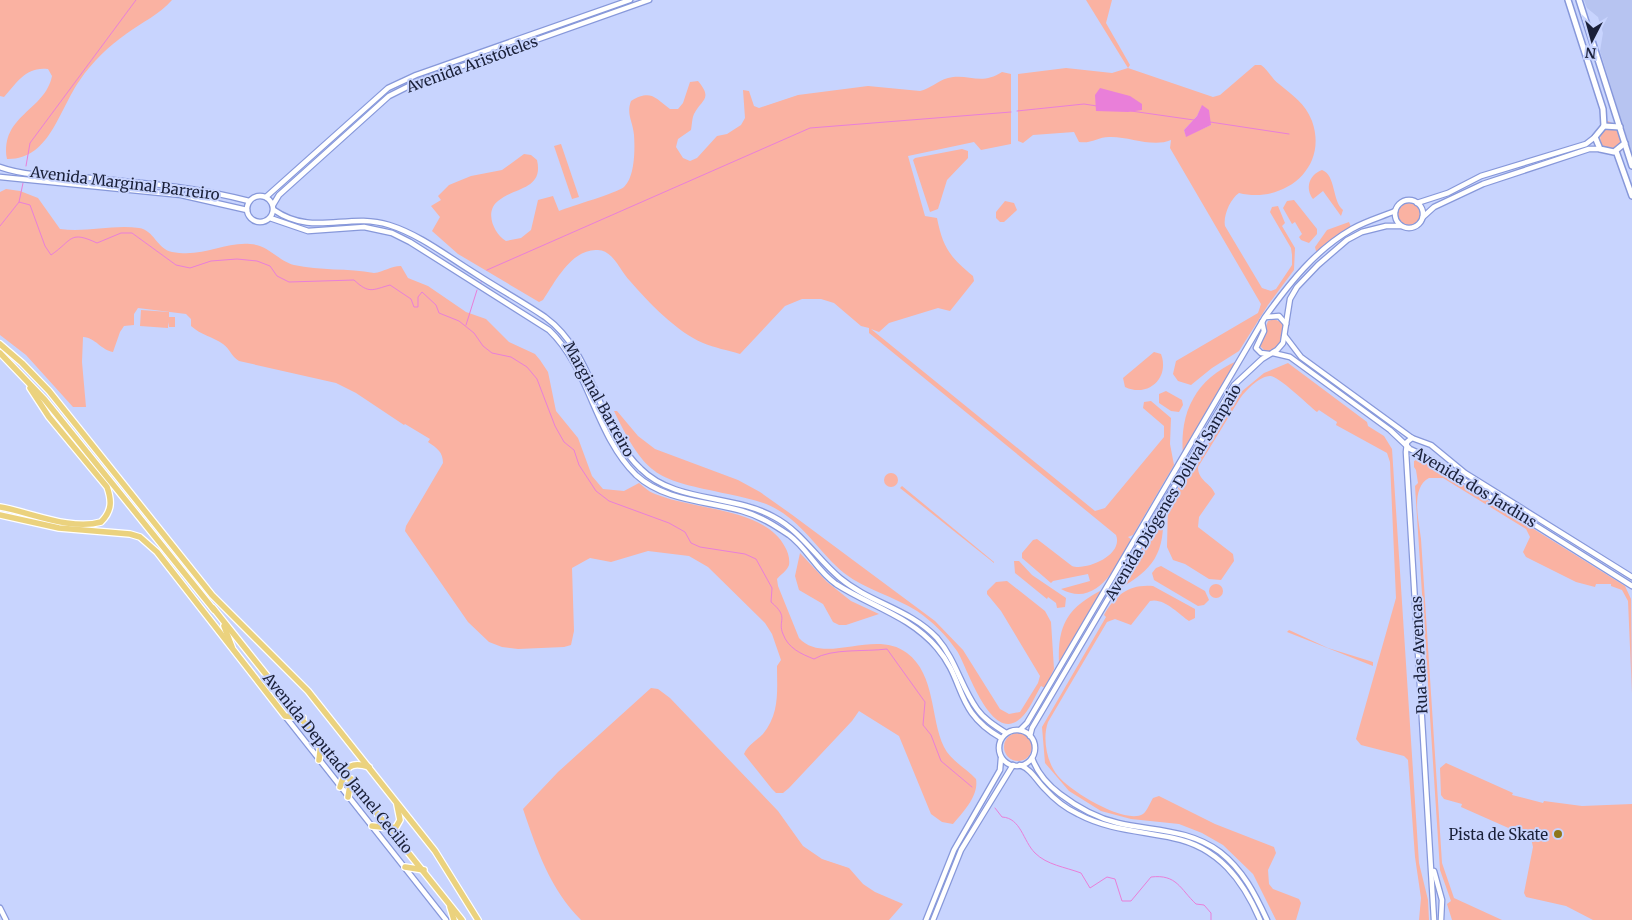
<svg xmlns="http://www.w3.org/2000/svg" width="1632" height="920" font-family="Merriweather,serif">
	<rect width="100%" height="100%" fill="#c8d4fe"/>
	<path fill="#b7c4f1" d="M1584,0H1632V155L1600,51L1603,33L1598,17L1587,8Z"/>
	<g fill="#fab2a2" fill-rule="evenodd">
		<path d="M0,0H172C160,14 141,23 126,34C109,46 92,62 80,80C59,109 50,160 7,159C0,115 45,111 52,76L48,69C27,66 17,82 4,97L0,96Z"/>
		<path d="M1086,0H1112L1106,23L1130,65L1128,68L1213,97L1220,95L1255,65H1261C1268,70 1272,79 1279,84C1293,96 1305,103 1312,121C1329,169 1283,204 1239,193C1230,199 1223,216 1225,226L1262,288L1271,291L1276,289L1292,265V255L1291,248L1270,212L1272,207L1278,206L1285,223L1282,226L1295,248L1294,270L1268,305L1239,351L1212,368L1191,385L1178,381L1173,374L1176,361L1258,313L1261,304L1170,148L1171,140C1152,148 1129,136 1109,137C1098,137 1091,144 1079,142L1074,132L1033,135L1023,143L1018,141V74L1066,68L1112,73L1128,68ZM1202,106L1211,125L1186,136L1184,130L1197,116Z"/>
		<path d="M1002,72L1011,74V144L981,150L974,142L908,156L925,216L937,218C943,248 950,257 973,276L974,281L950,311L938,308L889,323L879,332L871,329L1095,511L1105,508L1164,437V426L1143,408L1144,402L1151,401L1171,418L1170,444L1174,465L1133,535L1128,537L1132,540C1117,565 1097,609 1061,589L1090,581L1088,574L1053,581L1051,583L1022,558V553L1033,540L1037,539L1072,566C1085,571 1124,556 1116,535L869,333V328L861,326L834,303L821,299H802L785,306L740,354C727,350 715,348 703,343C677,332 648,302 630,281C620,271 614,251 598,250C572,248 555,282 543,300L539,302L458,254L432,231L440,217L431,206L441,200L438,196L449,185L471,176L502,170L524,154L531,155L537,160C544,190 514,187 498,201C484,212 494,234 506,241L521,238L531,230L538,200L553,196L559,211C571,206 617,193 624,187C635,177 635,149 634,135C633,122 626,114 631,101C651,89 655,98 670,109H678L683,103L690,82L698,81C713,99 702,99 694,114C692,118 692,125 691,130L678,139L676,147L683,158L690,161L697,158L717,136L727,134L741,125L745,118L743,90L749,91L754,106L759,108L798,95L868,86L920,91C930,89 937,81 948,78C968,73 981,86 1002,72Z"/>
		<path d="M1608,121L1616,125L1624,148L1618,155C1596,153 1598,137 1605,122Z"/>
		<path d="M561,144L579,197L572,199L554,146Z"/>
		<path d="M962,149L968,151V158L947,180L938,209L930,212L913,160L915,158Z"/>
		<path d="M1322,170C1336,175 1332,201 1343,210L1341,216L1323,191L1313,199C1305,188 1309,175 1322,170Z"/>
		<path d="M6,189L20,191L38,198L60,229C86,233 113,224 139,228C154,230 157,249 172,252C203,258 223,242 250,244C269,245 278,261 294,265C320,271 348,268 374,273C384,272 390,266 401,266L408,278L428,286L466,312L486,319L509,342L535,354L540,360L548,372L556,411L578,438L592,476L603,489L624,491L639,483C644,487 650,493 658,495C695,510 765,508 785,547C788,552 790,559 789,565C787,571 781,574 777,579L778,586L799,638C825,666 874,628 907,653C936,675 930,718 944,747C951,761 966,768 976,779C979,796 963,812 953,824L942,822L931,814L899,736L859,711L852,721L789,788L783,793H776L772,789L744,754C748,745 756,741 763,734C780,713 777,691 777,666L781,660L772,634L765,623L708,567L689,556L648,551L611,562L590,558L572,568L574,631L571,645L564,647L518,649L502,647L489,642L468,622L405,531L406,526L443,463C443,452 437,448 428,442L430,439L405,424L404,425L356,393L336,383L239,361C231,356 230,349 223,344C213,337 201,335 191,326V319L186,314L138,308L134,314V325L124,326L120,332L113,352C101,350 96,338 83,337L82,362L86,407H73L26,355L0,335V192Z"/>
		<path d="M1294,200L1317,229V234L1309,243L1301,240L1299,237L1302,234L1295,222L1292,224L1283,208L1287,201Z"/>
		<path d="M1005,201L1014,203L1017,210L1004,222H1000L996,218V212Z"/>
		<circle cx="1409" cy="214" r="11"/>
		<path d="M1349,222L1351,227L1318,252L1316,251L1315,247L1327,230Z"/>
		<path d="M141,310L169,312V317H175V327H169L168,322V328L140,326Z"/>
		<path d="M1274,319L1283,323L1282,342L1272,351H1265L1259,345L1268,321Z"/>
		<path d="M1154,352L1161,354C1170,378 1148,398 1125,387L1123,378Z"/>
		<path d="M1237,361L1183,455C1179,412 1196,379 1237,361Z"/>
		<path d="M1288,363L1367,422L1368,426L1384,436L1392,449L1419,863L1428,900L1429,920H1419L1421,898L1415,857L1408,760L1404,756L1361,745L1356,739L1396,598L1390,462L1387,453L1336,425L1337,422L1319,410L1317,412C1308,405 1279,376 1270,376C1259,376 1244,392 1239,400L1198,467C1198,481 1211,483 1215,494L1199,517L1198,527L1233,554L1234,561L1221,580L1209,579L1185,564L1173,560L1167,547L1168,505L1191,467L1194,468L1235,397L1264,373Z"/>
		<path d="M1166,391L1182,400L1183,405L1179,412L1171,411L1159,403V394Z"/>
		<path d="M614,411H617L638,436L655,449L738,480L760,492L791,514L935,621L963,650L1000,709L1009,714L1020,712L1038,683L1040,676L1001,611L987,594V591L996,582L1007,581L1045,611L1051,622L1054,669L1045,688L1041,686C1035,696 1029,711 1021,718C991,746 967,666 957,651C946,635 933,622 917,611C893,596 866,590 844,573C820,553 805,526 778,510C763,501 746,498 728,494C657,479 647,479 614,411Z"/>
		<path d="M1420,458L1625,586L1631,599L1632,694L1628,601L1622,590L1611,586V584H1596L1595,587L1576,582L1526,557L1523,552L1530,537L1526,529L1443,478H1429C1410,488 1419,521 1421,539L1442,863L1454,898L1502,920H1452L1447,904L1451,901L1440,870L1415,486L1418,483L1416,470L1414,467V461Z"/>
		<circle cx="891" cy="480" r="7"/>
		<path d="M902,486L994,562V563L900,488Z"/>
		<path d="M1163,512C1165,552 1154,570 1118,589Z"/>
		<path d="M800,553L827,582L851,601L879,614L846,625H839L833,622L823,604L799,590L795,576Z"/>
		<path d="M1014,561H1019L1032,575L1066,598L1065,607L1057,608L1056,603L1048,597L1047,599L1015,573Z"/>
		<path d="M1161,566L1205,591L1209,600L1204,605L1198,606L1154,580L1152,573L1156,568Z"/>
		<circle cx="1216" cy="591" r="7"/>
		<path d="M1153,586L1195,609V618L1189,621C1179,614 1163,597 1150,601L1131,625L1115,619L1107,622L1048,722C1042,739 1047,763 1058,776C1070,791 1125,825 1143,814C1147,811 1150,803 1153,798L1159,796L1215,824L1274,847L1276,853L1268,870L1269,884L1273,889L1299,899L1301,903L1296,920H1276L1253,874L1223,845L1202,833L1179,824L1131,819L1101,811L1069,791L1045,763L1042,727L1106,617L1104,615C1115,595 1129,584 1153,586Z"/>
		<path d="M1104,589L1059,664C1057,624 1068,607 1104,589Z"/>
		<path d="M1289,630L1328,648L1373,662V666L1287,632Z"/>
		<path d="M651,688L658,689L670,698L778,811L803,846L822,859L849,868L863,884L875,892L903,904L889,920H581C550,889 537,850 523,809L558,772Z"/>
		<circle cx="1018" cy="747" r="14"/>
		<path d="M1446,763L1513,793L1512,795L1543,803L1544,801L1582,806L1632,804V920H1593L1566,906L1526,897L1524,893L1533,847L1531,838L1461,807L1462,804L1444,799L1441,795L1440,768Z"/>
	</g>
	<g fill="#e97fd9">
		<path d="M1100,88L1130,96L1142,104V110L1128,112L1096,111L1095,95Z"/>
		<path d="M1202,105L1209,110L1211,125L1186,137L1184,130L1197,116Z"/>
	</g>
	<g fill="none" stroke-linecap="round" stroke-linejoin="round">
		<g stroke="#e97fd9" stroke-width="1">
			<path d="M1017,111L1084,104L1097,106"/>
			<path d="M1131,111L1194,120"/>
			<path d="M1210,122L1289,134"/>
			<path d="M26,166L30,143L136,0"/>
			<path d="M19,202L23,183"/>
			<path d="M0,226L19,202L30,205L45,246L51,255C73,240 69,230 97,243L121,233H132L176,265L190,268L211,261L237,259L257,261L270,266L277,276L289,282L354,280C369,294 372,290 390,285L411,299L414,307H418V297L422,292L436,305L439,313L459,321L474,333L483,346L492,353L511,357L527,367L537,379L555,426L564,442L574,450L579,465L596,491L609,501L669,523L685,532L691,543L700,547L745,554L756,559L772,588L771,602C790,618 777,620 783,634C788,648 801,654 814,659C832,648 865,652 887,649L925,702L923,725L931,735L941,761L972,787"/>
			<path d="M487,270L810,128L1011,112"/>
			<path d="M481,282L483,281"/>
			<path d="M466,325L477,290"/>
			<path d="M995,808L1002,817C1021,818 1023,841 1035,853C1047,865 1065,867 1081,873L1090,888L1107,877L1115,879L1122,901H1131L1151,877C1177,874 1180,889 1196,904L1204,905L1211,913V920"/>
		</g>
		<g stroke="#8798da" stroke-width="7">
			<g id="tertiary">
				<path d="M0,167C28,177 62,176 91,178C145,183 197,187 249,201"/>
				<path d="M0,177L181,195L247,210"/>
				<circle cx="260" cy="209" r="13"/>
				<path d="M266,197L388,88L416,75L630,0"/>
				<circle cx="1409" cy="214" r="14"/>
				<path d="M1417,203L1448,193L1481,176L1586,144L1595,137"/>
				<path d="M273,205L279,195L389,96L417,82L649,0"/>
				<path d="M274,210C313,237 348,212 389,225C421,235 448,257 476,274C499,289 523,302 545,317C596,354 597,428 641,469C675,503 733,494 774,517C801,531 818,560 840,578C870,603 910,609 937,638C956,660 961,687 977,709C984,719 995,726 1006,733"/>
				<path d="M1423,217L1434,207L1483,184L1589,149H1600"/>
				<path d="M270,218L308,231L364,227L392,233L410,242L549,330C590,369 595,435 636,475C664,501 707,501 742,511C760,516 774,525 789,535C807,548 817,571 836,584C870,606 910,616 937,648C966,682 954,711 1001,738"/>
				<path d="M1266,317L1279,316L1286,324"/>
				<path d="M1262,322L1264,331L1256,348L1261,353L1269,354"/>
				<path d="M1285,336L1301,357L1397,427L1412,438L1431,445L1465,473L1632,577"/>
				<path d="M1273,353L1290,357L1390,430L1410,449L1427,457L1632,586"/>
				<path d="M1412,438L1407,442L1406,452L1434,920"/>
				<path d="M285,716L446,920"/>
				<circle cx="1017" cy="748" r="18"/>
				<path d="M1020,730L1027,723L1265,317C1289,284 1315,250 1352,229C1366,221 1381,217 1395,211"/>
				<path d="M1030,736L1032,728L1234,385L1262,359L1277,350L1283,343L1290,299L1297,287L1318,265L1347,240L1362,232L1386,226H1401"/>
				<path d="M1032,758C1037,772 1048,785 1060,794C1077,807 1097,818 1118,823C1153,831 1189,829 1220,852C1243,870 1255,894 1267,920"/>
				<path d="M1020,765C1032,770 1036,780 1045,789C1054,799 1065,808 1078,814C1108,830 1140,831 1173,838C1218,847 1243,880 1260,920"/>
				<path d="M1434,871L1442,900L1441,920"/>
				<path d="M0,908L6,920"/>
				<path d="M926,920L954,850L1000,770L1001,758"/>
				<path d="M933,920L961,850L1013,765"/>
			</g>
		</g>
		<g stroke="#8798da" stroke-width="8">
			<g id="secondary">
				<path d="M1568,0L1603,109L1604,126"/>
				<path d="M1579,0L1632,166"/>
				<path d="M1604,126L1595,137L1600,149L1614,152L1625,143"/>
				<path d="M1604,126L1620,127"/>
				<path d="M1616,151L1632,196"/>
			</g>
		</g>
		<g stroke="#fff" stroke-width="8">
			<g id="trunk">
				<path d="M0,344L22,363L49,391L212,595L308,691L435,851L478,920"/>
				<path d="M0,353L45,400L214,610"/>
				<path d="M0,507C30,512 71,531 101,522C112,511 112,501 107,487L49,417L30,388"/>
				<path d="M0,515L59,528L130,534L140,537L157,552L285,716L303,718"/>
				<path d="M213,608L462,920"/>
				<path d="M224,626L232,647"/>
				<path d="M319,760L321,743"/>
				<path d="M340,787C346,769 348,760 369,767"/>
				<path d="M348,797L351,779"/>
				<path d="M372,826L390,828L396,827L400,820L397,805"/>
				<path d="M405,867L424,870"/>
				<path d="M450,907L454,920"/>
			</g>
		</g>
		<use href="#tertiary" stroke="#fff" stroke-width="4.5"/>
		<use href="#secondary" stroke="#fff" stroke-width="5"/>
		<use href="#trunk" stroke="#ebd27e" stroke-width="5.5"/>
	</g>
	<circle fill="#8e761a" stroke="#c8d4fe" stroke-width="2" cx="1558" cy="834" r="5"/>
	<g text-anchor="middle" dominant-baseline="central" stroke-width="4" stroke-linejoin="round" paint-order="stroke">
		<g font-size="15" fill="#1a2039" stroke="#c8d4fe">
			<text transform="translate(472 64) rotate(-20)">Avenida Aristóteles</text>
			<text transform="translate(125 183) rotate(7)">Avenida Marginal Barreiro</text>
			<text transform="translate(599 399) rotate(61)">Marginal Barreiro</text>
			<text transform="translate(1475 487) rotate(31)">Avenida dos Jardins</text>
			<text transform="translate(1173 492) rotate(-59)">Avenida Diógenes Dolival Sampaio</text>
			<text transform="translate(1419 655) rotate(-93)">Rua das Avencas</text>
			<text transform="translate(338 763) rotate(51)">Avenida Deputado Jamel Cecilio</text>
		</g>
		<g font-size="15" fill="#1a2039" stroke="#c8d4fe" text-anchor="end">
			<text x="1548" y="834">Pista de Skate</text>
		</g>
	</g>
	<g transform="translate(1592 40) rotate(186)" stroke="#c8d4fe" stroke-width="4" paint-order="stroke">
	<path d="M0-4L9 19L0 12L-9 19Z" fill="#1a2039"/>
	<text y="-8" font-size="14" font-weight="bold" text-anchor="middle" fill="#1a2039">N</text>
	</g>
</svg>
